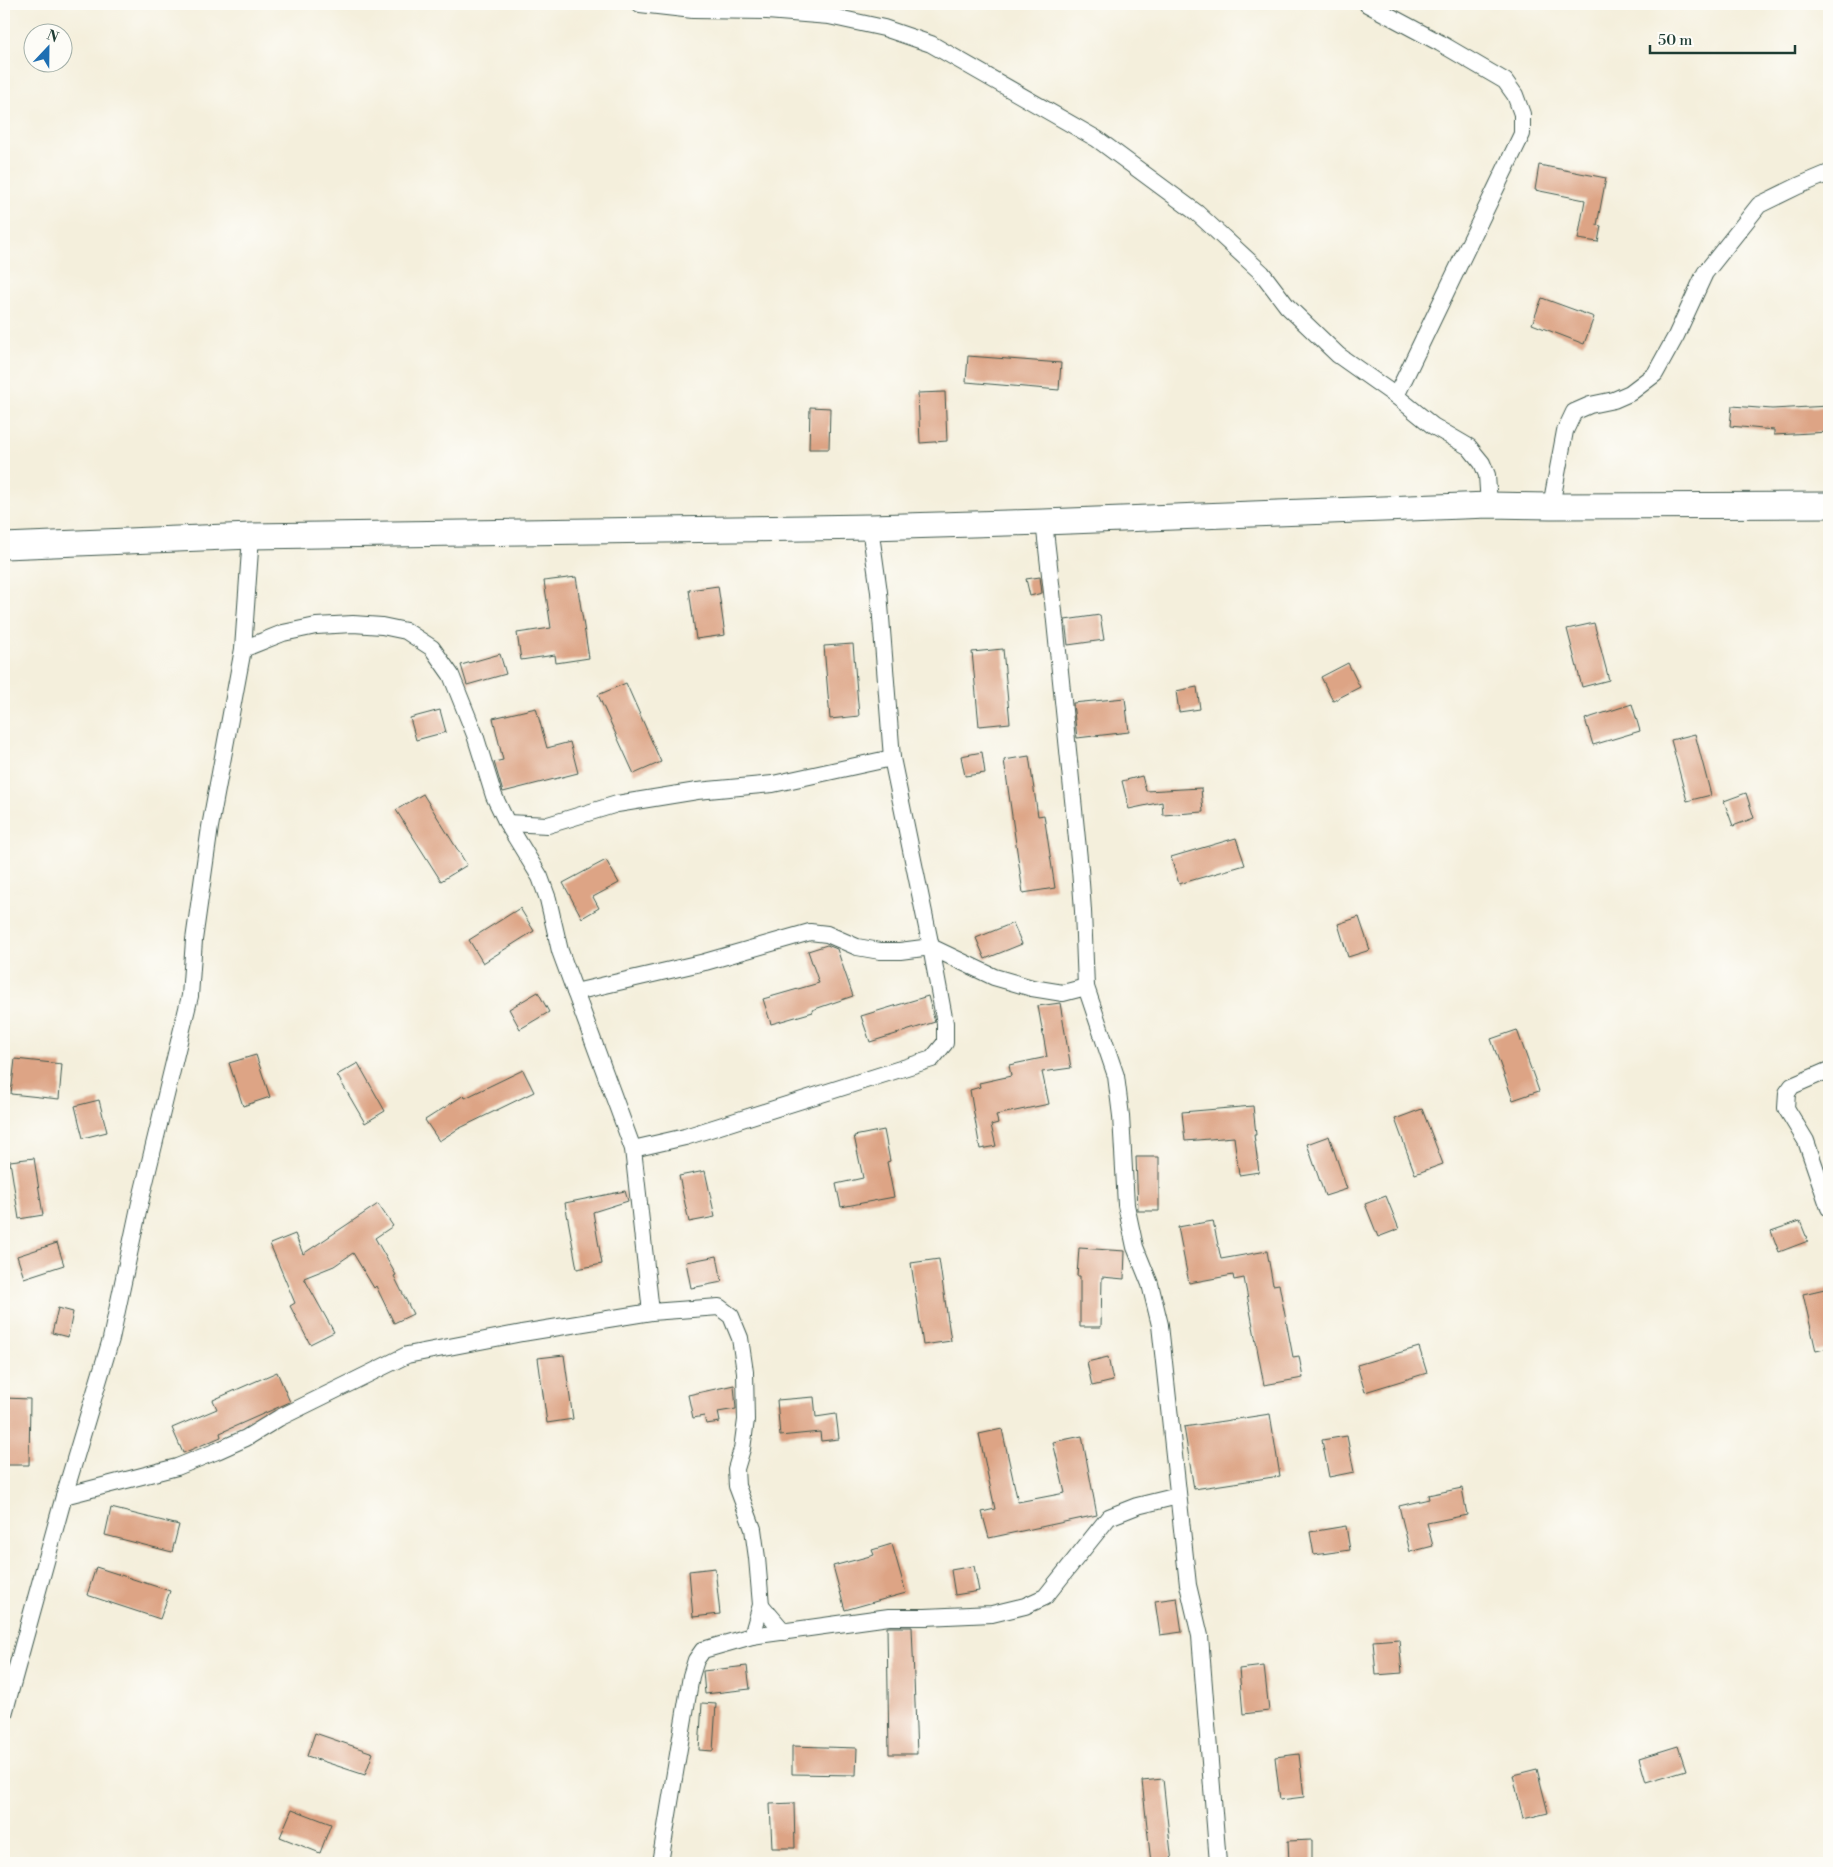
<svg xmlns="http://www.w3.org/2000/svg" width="1833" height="1867" font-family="'Libre Bodoni',serif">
	<rect width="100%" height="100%" fill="#fdfcf7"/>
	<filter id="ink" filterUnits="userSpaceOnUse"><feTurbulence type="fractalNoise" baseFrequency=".02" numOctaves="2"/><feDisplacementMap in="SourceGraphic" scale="10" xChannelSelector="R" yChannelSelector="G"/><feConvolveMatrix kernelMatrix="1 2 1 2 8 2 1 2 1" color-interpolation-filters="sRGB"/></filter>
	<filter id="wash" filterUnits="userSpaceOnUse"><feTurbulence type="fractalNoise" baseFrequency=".0096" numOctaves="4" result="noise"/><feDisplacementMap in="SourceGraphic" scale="20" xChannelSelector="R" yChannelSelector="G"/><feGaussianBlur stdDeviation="1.12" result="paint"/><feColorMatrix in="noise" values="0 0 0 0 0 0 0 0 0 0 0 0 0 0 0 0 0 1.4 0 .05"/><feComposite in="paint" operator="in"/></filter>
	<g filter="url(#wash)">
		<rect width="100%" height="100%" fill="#f4efdc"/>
		<g id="blocks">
			<g fill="#dda485">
				<path d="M1539,165L1606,178L1597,225L1601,226L1598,242L1578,239L1585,200L1535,190Z"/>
				<path d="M1542,298L1594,317L1584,344L1532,324Z"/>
				<path d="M968,356L1061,363L1059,390L966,382Z"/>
				<path d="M945,392L947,441L920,443L918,393Z"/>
				<path d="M1732,406L1772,409L1829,406V432L1774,435V430L1730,426Z"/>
				<path d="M810,407L830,408L829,449H809Z"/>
				<path d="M576,577L589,658L556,663L555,655L521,660L517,633L551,628L544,581Z"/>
				<path d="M1040,577L1042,593L1030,596L1026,579Z"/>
				<path d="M718,586L725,635L696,639L689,590Z"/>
				<path d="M1100,615L1104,640L1068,645L1065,620Z"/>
				<path d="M1594,623L1609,680L1582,687L1567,629Z"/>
				<path d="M853,644L859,716L830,719L824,646Z"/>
				<path d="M1003,649L1010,723L979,726L972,652Z"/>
				<path d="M500,654L506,674L467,685L461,665Z"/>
				<path d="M1348,663L1360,687L1333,701L1321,677Z"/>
				<path d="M626,683L661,762L634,774L598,695Z"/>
				<path d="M1197,687L1200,709L1179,712L1176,691Z"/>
				<path d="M1125,698L1129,732L1077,738L1073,703Z"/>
				<path d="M1632,704L1640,731L1593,745L1585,719Z"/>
				<path d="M536,708L547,748L570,742L578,773L503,792L494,762L503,760L493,718Z"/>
				<path d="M440,710L446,732L416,740L410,718Z"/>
				<path d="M1695,734L1711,795L1687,801L1671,740Z"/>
				<path d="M982,752L985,773L965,776L961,756Z"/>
				<path d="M1029,756L1038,816L1044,815L1055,888L1023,893L1004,760Z"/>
				<path d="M1142,776L1146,791L1201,788L1203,812L1163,815L1162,802L1129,809L1122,781Z"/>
				<path d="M1746,793L1754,818L1733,826L1724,801Z"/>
				<path d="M423,794L467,865L441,881L396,810Z"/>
				<path d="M1236,838L1245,865L1179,884L1171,857Z"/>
				<path d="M606,860L619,883L593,897L599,908L582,918L563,883Z"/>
				<path d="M520,908L534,931L483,963L469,940Z"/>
				<path d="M1359,917L1370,950L1348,957L1338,924Z"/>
				<path d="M1013,923L1022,944L985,959L976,938Z"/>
				<path d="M827,945L837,949L853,996L812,1010L813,1012L771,1024L763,999L819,983L808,951Z"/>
				<path d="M538,992L549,1012L520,1029L509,1009Z"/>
				<path d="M928,996L935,1022L870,1042L861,1016Z"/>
				<path d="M1060,1003L1071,1068L1042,1072L1049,1104L996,1115L998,1123L991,1125L996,1146L980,1149L970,1090L980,1087L979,1083L1011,1076L1009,1065L1047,1057L1038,1006Z"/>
				<path d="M1517,1030L1539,1091L1513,1100L1491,1039Z"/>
				<path d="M256,1055L270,1097L243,1106L229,1063Z"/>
				<path d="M15,1059L62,1064L59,1099L11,1094Z"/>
				<path d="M358,1063L385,1111L365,1123L337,1075Z"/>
				<path d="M523,1070L534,1092L458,1129L439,1141L425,1120L464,1095L465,1098Z"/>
				<path d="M99,1100L107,1132L83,1138L75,1106Z"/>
				<path d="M1253,1106L1256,1135H1254L1259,1172L1239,1175L1234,1137L1185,1141L1182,1112Z"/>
				<path d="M1422,1109L1443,1164L1415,1174L1395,1119Z"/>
				<path d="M884,1130L890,1161L887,1162L894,1197L841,1207L836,1184L863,1178L854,1136Z"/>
				<path d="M1329,1136L1347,1189L1325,1196L1307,1144Z"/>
				<path d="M1136,1157H1159V1211H1138Z"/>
				<path d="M34,1158L43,1215L19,1219L10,1161Z"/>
				<path d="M705,1171L715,1217L689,1222L679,1176Z"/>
				<path d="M625,1191L628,1201L593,1212L602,1264L577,1269L565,1203Z"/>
				<path d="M1386,1196L1399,1229L1378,1237L1365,1204Z"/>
				<path d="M378,1204L393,1226L375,1238L396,1275L394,1276L413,1314L394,1323L376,1286L374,1288L353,1253L334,1266L304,1278L334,1332L310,1344L290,1306L295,1303L270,1244L295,1234L303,1254Z"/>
				<path d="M1213,1221L1221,1259L1267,1251L1273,1285L1279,1284L1293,1357L1299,1356L1303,1378L1264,1385L1244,1278L1234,1280L1233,1275L1189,1283L1178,1227Z"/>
				<path d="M1800,1221L1808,1241L1779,1252L1771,1231Z"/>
				<path d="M57,1243L64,1265L24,1278L17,1256Z"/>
				<path d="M1079,1248L1125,1251L1124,1279L1102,1277L1101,1327H1080V1276H1077Z"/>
				<path d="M717,1256L722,1282L691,1288L686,1262Z"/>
				<path d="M939,1259L951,1341L923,1345L911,1263Z"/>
				<path d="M1829,1288V1348L1816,1351L1803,1294Z"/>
				<path d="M58,1308L73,1312L68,1337L52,1333Z"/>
				<path d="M1419,1347L1427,1373L1365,1392L1357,1365Z"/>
				<path d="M564,1355L573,1419L547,1423L538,1358Z"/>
				<path d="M1108,1357L1113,1381L1092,1386L1087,1362Z"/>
				<path d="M277,1372L290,1402L220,1433L221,1437L183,1453L172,1428L217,1409L213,1400Z"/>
				<path d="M734,1385L736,1409L718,1412L720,1422L706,1424L704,1416L693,1418L688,1395Z"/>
				<path d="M814,1397L816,1417L836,1414L839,1439L821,1441L820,1432L780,1436L777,1400Z"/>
				<path d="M4,1398L30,1399L29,1465H4Z"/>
				<path d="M1270,1414L1280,1476L1194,1489L1184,1427Z"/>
				<path d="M1002,1429L1018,1502L1065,1493L1053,1442L1082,1436L1097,1515L989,1538L982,1512L995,1509L979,1434Z"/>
				<path d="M1347,1436L1354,1472L1329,1477L1322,1440Z"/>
				<path d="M1462,1488L1467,1515L1427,1523L1433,1546L1410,1552L1399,1506L1429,1499L1428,1495Z"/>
				<path d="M111,1508L179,1525L172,1552L105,1535Z"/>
				<path d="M1346,1526L1350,1550L1314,1555L1310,1532Z"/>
				<path d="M892,1544L906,1593L845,1610L833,1566L874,1555L872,1550Z"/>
				<path d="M974,1566L979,1591L955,1595L951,1570Z"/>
				<path d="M96,1567L170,1591L160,1619L87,1595Z"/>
				<path d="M715,1568L720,1614L693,1617L689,1571Z"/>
				<path d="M1177,1598L1182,1632L1160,1635L1155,1601Z"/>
				<path d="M887,1627H912L917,1754H889Z"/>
				<path d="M1399,1639L1402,1673L1376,1675L1373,1641Z"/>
				<path d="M747,1666L750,1689L705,1694L703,1671Z"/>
				<path d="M1264,1666L1269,1711L1243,1714L1239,1669Z"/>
				<path d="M702,1703L716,1704L713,1751L699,1750Z"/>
				<path d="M315,1733L373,1753L365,1775L307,1756Z"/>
				<path d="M792,1746L857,1748L856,1775L792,1774Z"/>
				<path d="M1678,1746L1686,1770L1646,1782L1639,1758Z"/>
				<path d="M1299,1754L1304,1797L1280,1800L1275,1757Z"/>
				<path d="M1537,1769L1548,1813L1523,1819L1513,1775Z"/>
				<path d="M1163,1779L1172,1863H1151L1142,1781Z"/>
				<path d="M794,1803L795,1848H772L770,1804Z"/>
				<path d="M292,1809L331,1824L320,1853L280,1837Z"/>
				<path d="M1312,1840V1863H1289L1288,1841Z"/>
			</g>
		</g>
	</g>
	<g filter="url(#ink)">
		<use href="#blocks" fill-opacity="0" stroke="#3f584d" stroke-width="1"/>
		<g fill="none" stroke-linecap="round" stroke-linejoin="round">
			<g stroke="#3f584d" stroke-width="18">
				<g id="street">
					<path d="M640,4L693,10L767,11L829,16L884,28L931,44L1097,139L1197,213L1262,273L1287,306L1338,355L1396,396L1433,426L1469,447L1482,463L1487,475L1489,505"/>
					<path d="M1367,4L1440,43L1505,81L1515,95L1522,114V134L1396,396"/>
					<path d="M1551,506L1565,431L1574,412L1590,405L1614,400L1630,393L1655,374L1676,336L1705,273L1759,205L1798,186L1829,173"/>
					<path d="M1044,522L1052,592L1080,869L1083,911L1086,987L1116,1076L1121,1116L1126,1205L1135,1247L1150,1284L1160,1325L1188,1585L1200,1636L1218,1863"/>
					<path d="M243,649L283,633L316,626L353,624L382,626L406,631L432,648L451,675L475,735L494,796L507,823L540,877L548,899L560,951L633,1149L651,1312"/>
					<path d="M507,823L548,825L617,804L697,791L773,784L892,758"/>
					<path d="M575,992L705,962L810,932L827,934L857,947L880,951H900L931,947L994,977L1032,988L1063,993L1086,987"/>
					<path d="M1829,1070L1792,1086L1787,1093L1786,1108L1806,1141L1829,1208"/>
					<path d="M633,1149L685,1137L932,1059L945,1043V1023L931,947L892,758L879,592L870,527"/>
					<path d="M64,1496L177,1467L217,1451L246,1438L279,1418L407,1355L522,1333L651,1312L719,1307L731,1316L740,1338L745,1372L746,1420L742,1449L736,1469L737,1486L753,1529L757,1558L761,1605L752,1636"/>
					<path d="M761,1605L784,1632"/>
					<path d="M4,1714L64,1496L111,1339L139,1207L190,996L194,940L210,827L243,649L251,536"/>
					<path d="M660,1863L691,1676L696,1660L703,1650L752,1636L889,1617H925L992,1614L1025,1606L1045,1597L1109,1517L1137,1506L1178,1496"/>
				</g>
			</g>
			<g stroke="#3f584d" stroke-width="27">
				<path id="primary" d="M4,546L251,536L870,527L1044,522L1489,505L1551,506L1829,505"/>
			</g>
			<use href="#street" stroke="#fff" stroke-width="16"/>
			<use href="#primary" stroke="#fff" stroke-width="25"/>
		</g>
	</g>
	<rect width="1833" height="1867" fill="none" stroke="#fdfcf7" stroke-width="20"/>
	<g transform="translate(48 48) rotate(22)"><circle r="24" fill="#fdfcf7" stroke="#a4b0a9"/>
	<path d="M0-4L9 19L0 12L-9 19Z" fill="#1f6fb2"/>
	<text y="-8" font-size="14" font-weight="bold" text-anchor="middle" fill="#1f3d34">N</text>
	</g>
	<path d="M1650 45v8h145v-8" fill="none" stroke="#1f3d34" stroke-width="2.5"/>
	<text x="1658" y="45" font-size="15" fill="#1f3d34" stroke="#fdfcf7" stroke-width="4" paint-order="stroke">50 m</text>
</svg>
